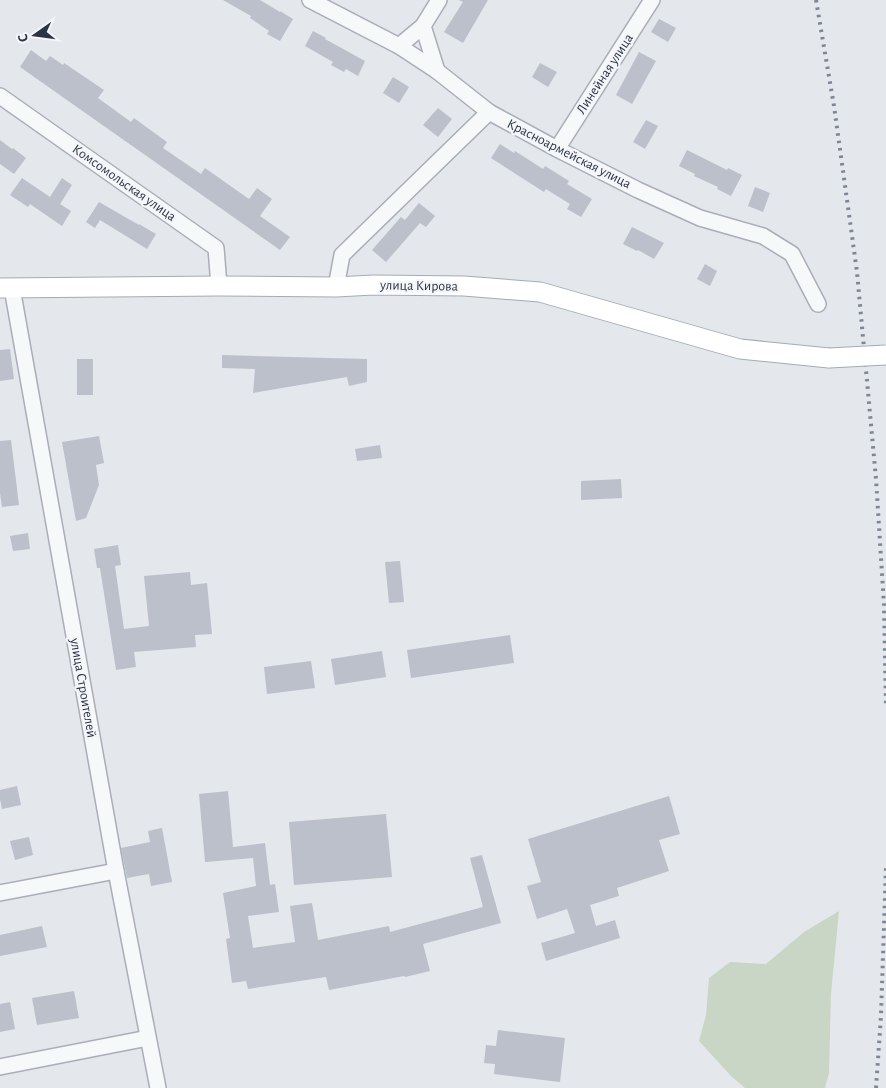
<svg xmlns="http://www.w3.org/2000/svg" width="886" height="1088" font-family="'Alegreya Sans',sans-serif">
	<rect width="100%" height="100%" fill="#e4e7ec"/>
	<path fill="#c9d6c5" d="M839,911L831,994L829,1073L825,1088H745L731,1076L699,1041L706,1015L709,978L730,962L766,964L804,932Z"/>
	<g fill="#bbc0ca">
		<path d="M223,0H260L280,12V11L293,19L280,41L267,34L269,31L250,18L251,16Z"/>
		<path d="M459,0H488L463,43L444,32L463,2Z"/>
		<path d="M659,19L676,28L668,42L651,32Z"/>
		<path d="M313,31L326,38L325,39L365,61L358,76L346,69L344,72L331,65L333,62L305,46Z"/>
		<path d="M31,50L46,61L50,56L63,65L64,63L104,90L98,98L131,122L134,118L149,129L167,142L163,148L201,174L205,168L249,199L257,188L272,199L260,216L290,237L280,250L20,67Z"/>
		<path d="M639,52L656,61L632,104L616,95Z"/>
		<path d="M540,63L557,72L548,87L532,77Z"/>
		<path d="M393,77L409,87L399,103L383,93Z"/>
		<path d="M438,108L452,119L438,137L423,125Z"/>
		<path d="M646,120L658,126L645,149L633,142Z"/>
		<path d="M0,140L12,149L13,148L26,158L14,174L0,164Z"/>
		<path d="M500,144L514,153L515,151L543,169L545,166L569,181L567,184L592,199L581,217L567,209L570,204L546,189L544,192L491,158Z"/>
		<path d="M687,150L727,170L728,168L742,175L731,196L717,189L718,187L694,176L695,174L679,166Z"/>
		<path d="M22,178L50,197L62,178L72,185L60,204L71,211L62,226L30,204L28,207L10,195Z"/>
		<path d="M755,187L770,193L763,212L748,206Z"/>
		<path d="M99,202L139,225V224L156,234L147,249L100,220L95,228L86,222Z"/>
		<path d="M419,203L435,216L426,227L420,223L386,262L372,250L401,217L405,220Z"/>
		<path d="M632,227L664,243L654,259L638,250L637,251L623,244Z"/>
		<path d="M705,264L717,271L710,286L697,279Z"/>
		<path d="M10,349L14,379L0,381V350Z"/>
		<path d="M222,355L367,359V382L349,386L347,377L253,393L255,369L222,368Z"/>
		<rect x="77" y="359" width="16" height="36"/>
		<path d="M99,436L104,463L96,465L99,485L86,518L76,521L62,442Z"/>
		<path d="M11,440L19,505L2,507L0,493V441Z"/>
		<path d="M380,445L382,458L357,461L355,449Z"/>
		<path d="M621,479L622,498L581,500V481Z"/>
		<path d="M28,533L30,549L13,551L10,536Z"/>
		<path d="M118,545L121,565L115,566L124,629L149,626L144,576L190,572L191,585L207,583L212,634L195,635L196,647L134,652L136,667L116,670L100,568H97L94,549Z"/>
		<path d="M400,561L404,602L389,603L385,562Z"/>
		<path d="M510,635L514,663L411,678L407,650Z"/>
		<path d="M382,651L386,677L335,685L331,659Z"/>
		<path d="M311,661L315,688L267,694L264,667Z"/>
		<path d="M17,786L21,805L2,809L0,799V790Z"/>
		<path d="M228,791L233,847L265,843L270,885L275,884L279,912L248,916L253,948L295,942L290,906L312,903L318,940L389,926L390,932L483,907L470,858L482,855L501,923L423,944L430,971L405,977L404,976L329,990L326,977L248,989L246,981L232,983L226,939L230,938L223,893L256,886L253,858L205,862L199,794Z"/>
		<path d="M669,796L680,834L659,840L669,871L617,888L619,896L590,905L596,926L615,920L620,938L546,961L541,943L575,933L567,909L537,919L527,886L541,882L528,839Z"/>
		<path d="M386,814L392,877L294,885L289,822Z"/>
		<path d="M162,828L172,882L151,886L149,874L127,878L121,848L150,842L148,831Z"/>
		<path d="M29,837L33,855L15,860L10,841Z"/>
		<path d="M42,926L47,947L0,956V935Z"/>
		<path d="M74,991L79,1018L37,1025L32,998Z"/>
		<path d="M10,1002L15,1029L0,1032V1004Z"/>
		<path d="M498,1030L565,1038L560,1082L494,1074L495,1064L484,1063L486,1045L496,1046Z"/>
	</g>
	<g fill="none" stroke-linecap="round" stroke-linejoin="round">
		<g stroke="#a9aeb7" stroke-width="18">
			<g id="minor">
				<path d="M310,0L399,46L437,71L489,112L557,149L638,190L700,218L763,236L792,254L818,304"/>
				<path d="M423,26L437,71"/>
				<path d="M399,46L423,26L439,0"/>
				<path d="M0,96L216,248L219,286"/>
				<path d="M557,149L652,0"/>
				<path d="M336,287L342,255L489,112"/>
				<path d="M12,288L116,871L158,1088"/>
				<path d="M0,893L116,871"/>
				<path d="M0,1067L148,1038"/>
			</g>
		</g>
		<g stroke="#a3abb8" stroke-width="21">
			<path id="major" d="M0,288L219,286L336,287L373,285L464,286L540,292L740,349L829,358"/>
		</g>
		<use href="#minor" stroke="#f7f8fa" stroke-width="15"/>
		<use href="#major" stroke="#fff" stroke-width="19"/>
		<g stroke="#7d8696" stroke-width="4" stroke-dasharray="2.5 5" stroke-linecap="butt">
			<path d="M816,0L834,106L857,272L876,479L884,605L886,707"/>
			<path d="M876,1088L881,1016L886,867"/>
		</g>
		<g stroke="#a3abb8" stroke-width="21" stroke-linecap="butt">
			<path id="major-bridge" d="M829,358L886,355"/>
		</g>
		<use href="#major-bridge" stroke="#fff" stroke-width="19"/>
	</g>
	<g text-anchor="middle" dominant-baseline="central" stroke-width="4.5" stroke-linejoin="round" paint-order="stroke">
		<g font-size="14" fill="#2b3445" stroke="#f4f6f9">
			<text transform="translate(605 74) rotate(-57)">Линейная улица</text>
			<text transform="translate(569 154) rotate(27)">Красноармейская улица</text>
			<text transform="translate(124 183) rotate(35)">Комсомольская улица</text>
			<text transform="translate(419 286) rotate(1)">улица Кирова</text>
			<text transform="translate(83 688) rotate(80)">улица Строителей</text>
		</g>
	</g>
	<g transform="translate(35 35) rotate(256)" stroke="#f4f6f9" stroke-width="4" paint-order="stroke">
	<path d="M0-4L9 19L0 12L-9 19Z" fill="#2b3445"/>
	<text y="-8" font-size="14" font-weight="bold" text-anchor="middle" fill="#2b3445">С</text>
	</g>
</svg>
